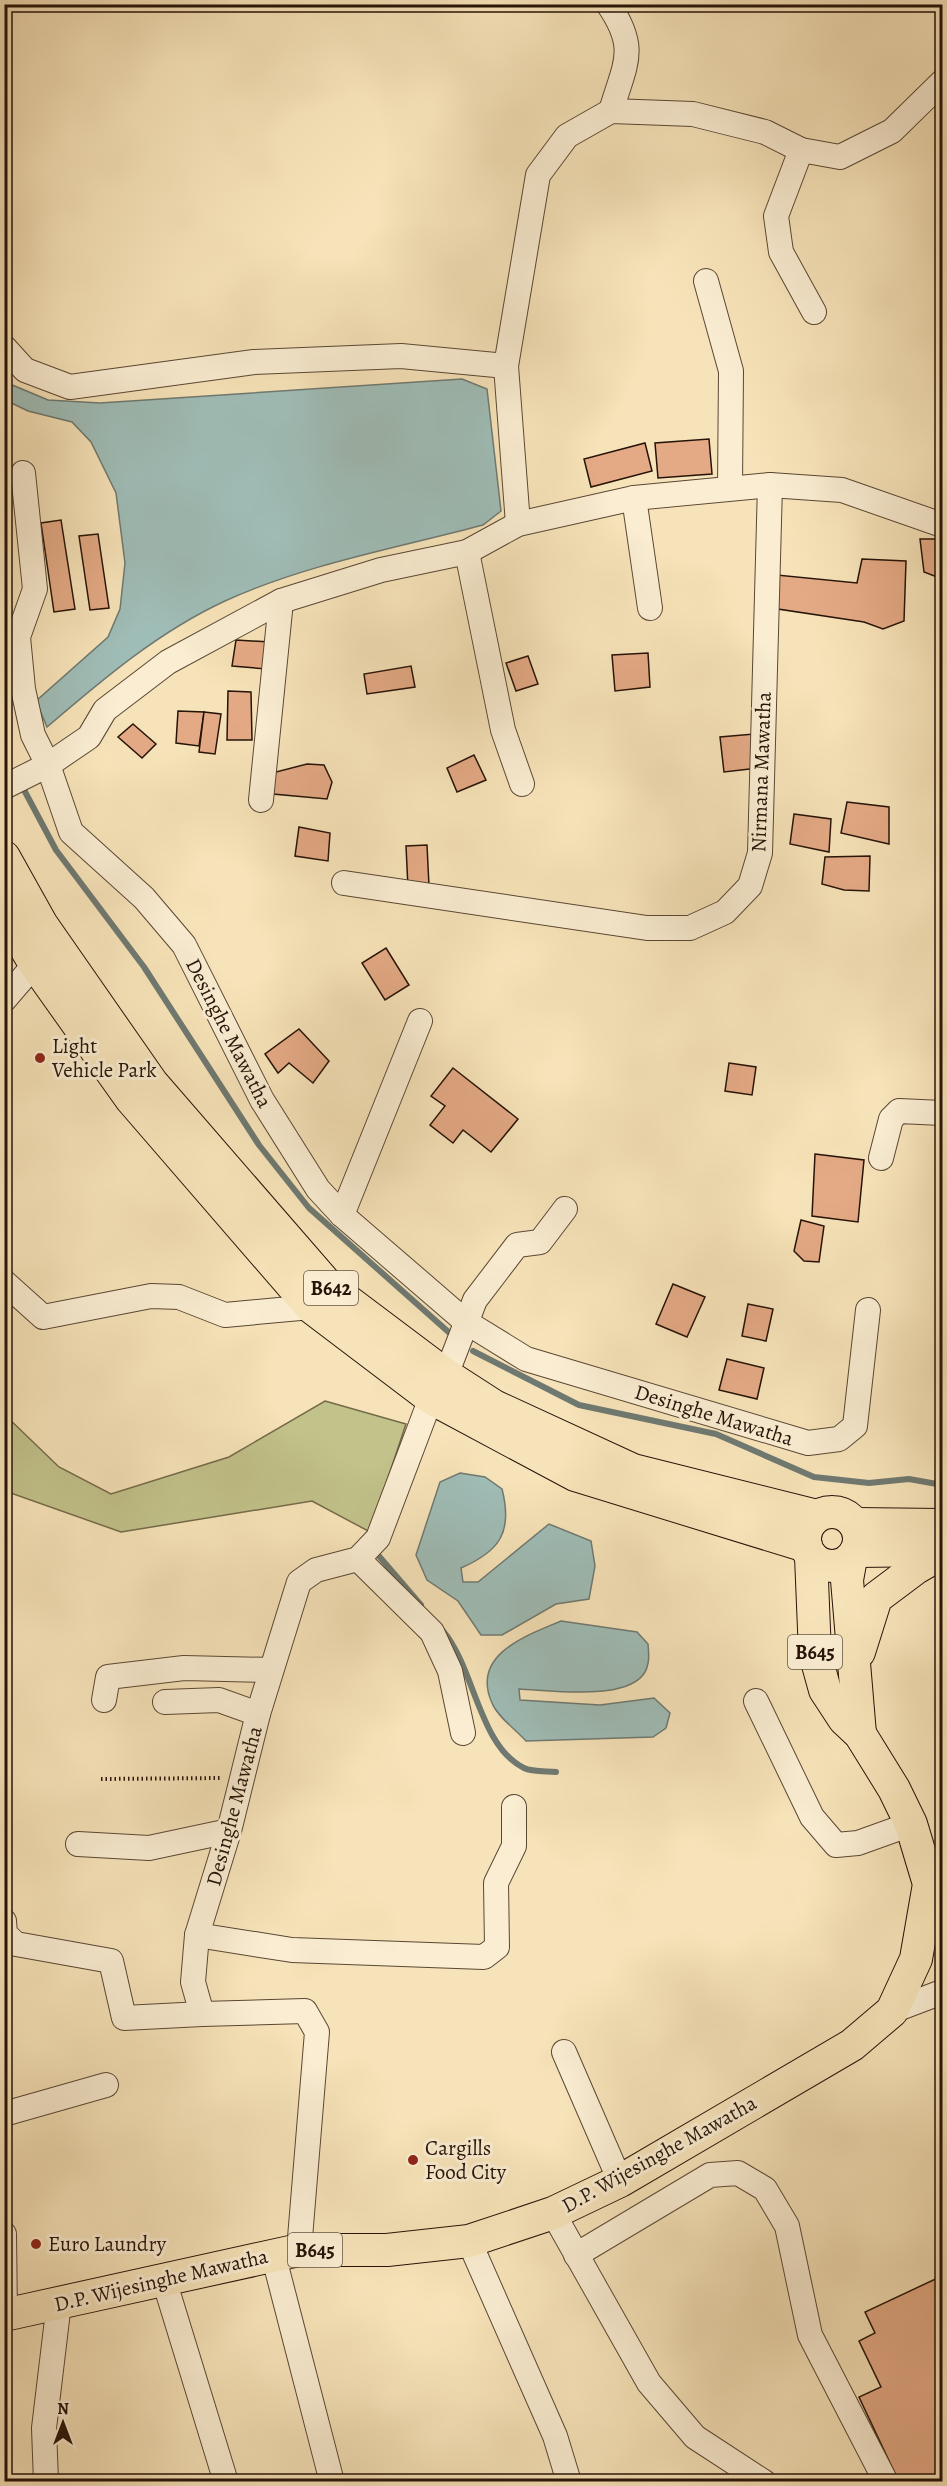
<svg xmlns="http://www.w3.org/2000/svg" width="947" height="2486" font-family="Alegreya,serif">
	<rect width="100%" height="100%" fill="#f7e3b9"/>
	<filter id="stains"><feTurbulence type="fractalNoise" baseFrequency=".00333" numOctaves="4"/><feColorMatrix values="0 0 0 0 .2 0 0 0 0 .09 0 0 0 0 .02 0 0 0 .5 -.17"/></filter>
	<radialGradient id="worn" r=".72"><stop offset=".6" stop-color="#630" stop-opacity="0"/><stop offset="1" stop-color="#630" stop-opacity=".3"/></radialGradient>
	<path fill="#c2c28b" stroke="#746a4a" stroke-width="1.5" d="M325,1401L406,1424L370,1532L312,1501L121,1532L5,1491L4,1414L59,1467L111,1494L229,1457Z"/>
	<g fill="#9fbdb7" stroke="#6f7971" stroke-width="1.5">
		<path d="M462,379L487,389L501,511L483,525C397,548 306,564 225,601C158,632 102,680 47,727L36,701L108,637L120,609L125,563L116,493L91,442L72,422L28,411L5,400V382L48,400L100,403Z"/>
		<path d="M460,1473L485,1477L502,1489C513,1532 500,1551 461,1568L463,1582H478L549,1524L591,1541L595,1566L589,1599L556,1604L502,1635H481L458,1601L427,1580L416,1555L440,1482Z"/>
		<path d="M561,1621L637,1632L648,1644C649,1654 650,1666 643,1675C622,1701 549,1690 519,1689L520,1700L600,1705L654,1698L670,1713L666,1728L653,1737L526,1741C516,1730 497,1716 492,1703C470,1654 528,1635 561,1621Z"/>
	</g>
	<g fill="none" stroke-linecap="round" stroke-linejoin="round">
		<g stroke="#6f7971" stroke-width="6">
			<path d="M23,788L56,850L144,967L259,1145L309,1208L453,1336"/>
			<path d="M473,1351L579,1405L716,1434L814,1477L869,1483L909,1479L937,1484"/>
			<path d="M378,1555L421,1605"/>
			<path d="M443,1631C475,1669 479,1746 524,1768C532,1772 546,1771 556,1772"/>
		</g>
	</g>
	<g fill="#e4aa85" stroke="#261308" stroke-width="1.5">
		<path d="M709,439L712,474L658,478L655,443Z"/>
		<path d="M645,443L652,471L591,487L584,459Z"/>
		<path d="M61,520L75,609L54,612L41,523Z"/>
		<path d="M98,534L109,608L90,610L79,536Z"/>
		<path d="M920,539H942V576L937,577L924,572Z"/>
		<path d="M862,559L906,561L904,621L883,629L864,622L778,609L777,575L857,583Z"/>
		<path d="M236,640L270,642L266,669L232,666Z"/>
		<path d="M648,653L650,687L615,691L612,655Z"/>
		<path d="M528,656L538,684L516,691L506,663Z"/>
		<path d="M411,666L415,687L367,694L364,674Z"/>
		<path d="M228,691L251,692L252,740H227Z"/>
		<path d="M178,711L204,712L199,746L176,743Z"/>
		<path d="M204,712L221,714L215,754L199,752Z"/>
		<path d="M133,724L156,744L142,758L118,737Z"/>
		<path d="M754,734L758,768L724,772L720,737Z"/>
		<path d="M474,755L486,780L457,792L447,768Z"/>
		<path d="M307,764L324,765L332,782L327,799L273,794L272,773Z"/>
		<path d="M847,802L889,807V844L841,833Z"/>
		<path d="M794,814L831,819L829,852L790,844Z"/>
		<path d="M299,827L330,833L328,861L295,856Z"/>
		<path d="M427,845L429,886L408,888L406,846Z"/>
		<path d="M870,856L869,891L844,890L822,884L825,857Z"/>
		<path d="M386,948L409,985L385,1000L362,963Z"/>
		<path d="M299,1029L329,1061L313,1083L289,1063L278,1073L265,1054Z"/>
		<path d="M729,1063L756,1067L752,1095L725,1091Z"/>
		<path d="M453,1068L518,1119L491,1152L463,1130L453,1143L430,1125L445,1106L431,1096Z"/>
		<path d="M815,1154L864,1160L858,1222L812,1216Z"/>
		<path d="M801,1220L824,1226L819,1262L804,1261L794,1251Z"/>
		<path d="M673,1284L705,1297L687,1337L656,1324Z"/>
		<path d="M748,1304L773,1309L766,1341L742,1336Z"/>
		<path d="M727,1359L764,1368L757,1399L719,1390Z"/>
		<path d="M942,2276V2482H899L859,2397L881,2387L859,2341L875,2333L865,2312Z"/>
	</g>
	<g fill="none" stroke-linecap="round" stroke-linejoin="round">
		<g stroke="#5a4734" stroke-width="26">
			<g id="minor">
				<path d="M608,4C639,49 625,63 611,111"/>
				<path d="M801,150L776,216L781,252L814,312"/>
				<path d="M706,281L731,371L730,486"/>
				<path d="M4,347L25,370L70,387L254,362L401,356L506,366"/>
				<path d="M23,473L35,589L18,637L23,689L33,735L48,765L71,832L144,898L184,945L262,1100L318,1189L342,1215L466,1322L526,1359L808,1443L839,1439L855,1426L868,1310"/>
				<path d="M634,498L650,608"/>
				<path d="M518,524L506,366L538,175L567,136L611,111L693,114L765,132L801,150L840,157L892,131L942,82"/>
				<path d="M467,552L503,730L522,784"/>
				<path d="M4,787L48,765L89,737L105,710L168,662L281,601L381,570L467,552L518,524L634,498L770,485L842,490L942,525"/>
				<path d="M261,800L281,601"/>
				<path d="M344,883L647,928H690L725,912L750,886L760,853L770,485"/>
				<path d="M4,1000L35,964"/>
				<path d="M881,1158L891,1119L899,1111L942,1113"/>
				<path d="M342,1215L420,1021"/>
				<path d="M4,1282L43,1317L151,1296L179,1297L225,1315L311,1307"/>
				<path d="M358,1559L432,1632L450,1671L463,1733"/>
				<path d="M104,1700L108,1677L184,1668L271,1670"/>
				<path d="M756,1701L812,1817L836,1845L858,1843L911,1824"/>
				<path d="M165,1702L219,1700L258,1714"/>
				<path d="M78,1844L149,1848L229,1831"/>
				<path d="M4,1921L5,1934L16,1944L111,1961L124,2018L202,2014"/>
				<path d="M197,1935L292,1950L484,1957L497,1947L496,1883L514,1846V1807"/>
				<path d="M892,2011L942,1992"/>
				<path d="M564,2052L620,2181"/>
				<path d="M4,2114L106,2085"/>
				<path d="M553,2213L649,2383L695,2437L764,2482"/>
				<path d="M4,2234L5,2315"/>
				<path d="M469,2241L555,2436L569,2482"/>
				<path d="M299,2250L317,2032L305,2011L202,2014L193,1982L197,1935L229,1831L258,1714L299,1582L316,1570L358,1559L378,1538L431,1398L446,1375L475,1300L517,1245L540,1242L565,1209"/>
				<path d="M273,2254L332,2482"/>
				<path d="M576,2255L710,2175L738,2173L765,2189L787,2226L810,2335L886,2482"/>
				<path d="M164,2280L226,2482"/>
				<path d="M46,2482L44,2428L59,2303"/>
			</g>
		</g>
		<g stroke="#261308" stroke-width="34">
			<g id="major">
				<path d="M4,857L42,925L152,1083L329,1287L446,1375L494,1406L633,1470L817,1516"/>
				<path d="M4,912L35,964L131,1099L311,1307L431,1398L575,1475L806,1546"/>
				<circle cx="832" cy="1539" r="27"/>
				<path d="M855,1524L942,1525"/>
				<path d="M856,1551L942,1550"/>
				<path d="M851,1558L847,1580L860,1734"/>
				<path d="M859,1652L876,1598L916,1568L942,1553"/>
				<path d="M4,2315L299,2250H387L469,2241L553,2213L620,2181L852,2045L892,2011L916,1959L929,1884L911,1824L894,1789L860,1734L844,1719L825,1690L815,1654L811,1556"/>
			</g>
		</g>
		<path stroke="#261308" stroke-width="4" stroke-dasharray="1.5 3" stroke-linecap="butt" d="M101,1779L221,1778"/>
		<use href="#minor" stroke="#faedd2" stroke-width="24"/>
		<use href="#major" stroke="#f7e3b9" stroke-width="32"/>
	</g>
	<g fill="#8f2418" stroke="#faedd2" stroke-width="2">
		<circle cx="40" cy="1058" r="6"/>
		<circle cx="413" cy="2160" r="6"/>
		<circle cx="36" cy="2244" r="6"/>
	</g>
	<g text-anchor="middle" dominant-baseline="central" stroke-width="6" stroke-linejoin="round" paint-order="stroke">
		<g fill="#faedd2" stroke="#665445" stroke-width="1.5">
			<rect x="304" y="1271" width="54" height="34" rx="4.5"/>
			<rect x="788" y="1635" width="54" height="34" rx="4.5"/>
			<rect x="288" y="2233" width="54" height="34" rx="4.5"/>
		</g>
		<g font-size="20" font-weight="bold" fill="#261308">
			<text x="331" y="1288">B642</text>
			<text x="815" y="1652">B645</text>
			<text x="315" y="2250">B645</text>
		</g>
		<g font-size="21" fill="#261308" stroke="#faedd2">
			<text transform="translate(761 772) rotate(-88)">Nirmana Mawatha</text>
			<text transform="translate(229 1033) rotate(63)">Desinghe Mawatha</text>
			<text transform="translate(714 1415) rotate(17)">Desinghe Mawatha</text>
			<text transform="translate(234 1806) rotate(-75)">Desinghe Mawatha</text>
			<text transform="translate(659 2154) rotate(-29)">D.P. Wijesinghe Mawatha</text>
			<text transform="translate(161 2280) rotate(-13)">D.P. Wijesinghe Mawatha</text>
		</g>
		<g font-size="21" fill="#261308" stroke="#faedd2" text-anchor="start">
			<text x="52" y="1046">Light<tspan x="52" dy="24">Vehicle Park</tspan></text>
			<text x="425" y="2148">Cargills<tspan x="425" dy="24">Food City</tspan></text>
			<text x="48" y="2244">Euro Laundry</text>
		</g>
	</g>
	<rect width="947" height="2486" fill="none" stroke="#f7e3b9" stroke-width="24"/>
	<rect x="6" y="6" width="935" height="2474" fill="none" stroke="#261308" stroke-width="3"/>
	<rect x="12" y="12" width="923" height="2462" fill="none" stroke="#261308" stroke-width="1.5"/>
	<g transform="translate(63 2423)" stroke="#faedd2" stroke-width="4.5" paint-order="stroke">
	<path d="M0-4.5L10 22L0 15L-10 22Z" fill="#261308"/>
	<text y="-9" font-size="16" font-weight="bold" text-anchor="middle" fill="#261308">N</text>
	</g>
	<rect width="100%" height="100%" filter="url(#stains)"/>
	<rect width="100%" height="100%" fill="url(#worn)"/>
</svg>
